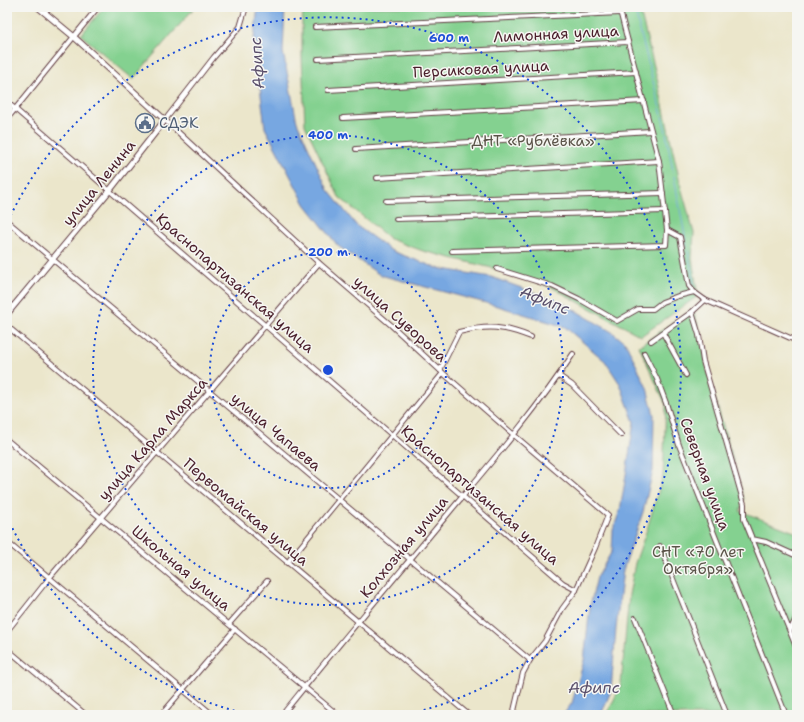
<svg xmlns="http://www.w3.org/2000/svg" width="804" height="722" font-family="'Shantell Sans',sans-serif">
	<rect width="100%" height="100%" fill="#f6f6f2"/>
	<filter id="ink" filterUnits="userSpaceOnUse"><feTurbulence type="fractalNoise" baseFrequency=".025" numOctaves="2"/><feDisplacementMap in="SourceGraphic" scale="8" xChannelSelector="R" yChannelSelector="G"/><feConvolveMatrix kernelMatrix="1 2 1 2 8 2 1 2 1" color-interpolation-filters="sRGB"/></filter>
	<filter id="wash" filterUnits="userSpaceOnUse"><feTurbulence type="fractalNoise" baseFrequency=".012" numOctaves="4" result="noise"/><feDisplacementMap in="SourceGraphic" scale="16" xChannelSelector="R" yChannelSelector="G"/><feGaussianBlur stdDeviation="0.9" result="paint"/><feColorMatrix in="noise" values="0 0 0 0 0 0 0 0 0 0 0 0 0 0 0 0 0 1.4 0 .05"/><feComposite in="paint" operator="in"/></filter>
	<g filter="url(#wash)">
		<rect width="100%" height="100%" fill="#ebe6cb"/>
		<g fill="#84d190" stroke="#67785e">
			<path d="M104,7H195L133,79L81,35Z"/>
			<path d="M304,7H639L657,78L681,187L694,233L692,258L698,296L641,336L551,287L492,268L423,251L390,239L339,197L305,125L302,58V21Z"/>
			<path d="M693,309L701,335L707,370L744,499L740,511L797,533V715H607L621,684L629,595L635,563L647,529L663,476L666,405L639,346Z"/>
		</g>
		<path fill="#77a7e1" stroke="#606386" d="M258,7H285L283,52L297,122L328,190L357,226L392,251L437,268L491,277L561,302L612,332L626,343L647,388L654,415L653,471L643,512L623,570L616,629L611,691L601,715H563L572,703L584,660L590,606L597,577L612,551L613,530L620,510L625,481L634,422L620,384L605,361L565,327L501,307L380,275L338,246L305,204L265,128L254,38Z"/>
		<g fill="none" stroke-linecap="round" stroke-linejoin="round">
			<path stroke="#77a7e1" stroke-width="1" d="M634,7L665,128L694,285"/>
		</g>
	</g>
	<g filter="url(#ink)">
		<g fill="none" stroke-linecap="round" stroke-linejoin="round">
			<g stroke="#623d43" stroke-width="6">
				<g id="minor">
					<path d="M246,7L240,27L214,57L165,120L319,263L391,325L443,373L514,435L608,515L595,548L576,590L562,609L545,641L530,660L523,673L513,715"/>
					<path d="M619,7L659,161L667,230L680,237L689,286L694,292L705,300L797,341"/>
					<path d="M315,27L620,13"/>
					<path d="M318,59L628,42"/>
					<path d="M328,90L636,72"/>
					<path d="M7,102L563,583L576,590"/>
					<path d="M343,118L644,101"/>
					<path d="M7,119L98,7"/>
					<path d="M356,149L651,131"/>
					<path d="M377,178L659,161"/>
					<path d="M386,201L663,193"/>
					<path d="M396,219L665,211"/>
					<path d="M7,221L530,660"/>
					<path d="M452,251L666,245L667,230"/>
					<path d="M497,269L552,286L579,299L617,321L638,309H653L662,302L678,296L694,292"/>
					<path d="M692,312L699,335L703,361L744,504V519L797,649"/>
					<path d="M7,326L469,715"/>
					<path d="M663,333L686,375"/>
					<path d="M651,341L692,312L705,300"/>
					<path d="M644,353L657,379L666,403L679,445L786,715"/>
					<path d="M440,370L459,332C488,325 504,326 531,337"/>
					<path d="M559,376L572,385L621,435"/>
					<path d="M7,440L338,715"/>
					<path d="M752,539L766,542L797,556"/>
					<path d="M7,542L213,715"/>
					<path d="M660,546L727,715"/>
					<path d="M287,563L443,373"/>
					<path d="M635,618L674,715"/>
					<path d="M229,624L267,581"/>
					<path d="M7,631L50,577L319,263"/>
					<path d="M790,631L797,616"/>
					<path d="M7,649L86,715"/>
					<path d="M161,715L235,629"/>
					<path d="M282,715C338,645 395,578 452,509C494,459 537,409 573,354"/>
				</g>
			</g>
			<g stroke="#623d43" stroke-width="7">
				<path id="tertiary" d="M7,314L110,190L165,120L73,36L38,7"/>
			</g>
			<use href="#minor" stroke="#fff" stroke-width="4"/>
			<use href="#tertiary" stroke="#fff" stroke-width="5"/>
		</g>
	</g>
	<g fill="none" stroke="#1d4ed8" stroke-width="2" stroke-dasharray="2 4">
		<circle cx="328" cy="370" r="118"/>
		<circle cx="328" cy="370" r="235"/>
		<path d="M252 715A353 353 0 0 1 8 519M8 221A353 353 0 1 1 404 715"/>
	</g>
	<defs>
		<g id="civic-ring" transform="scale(1)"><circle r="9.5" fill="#f6f6f2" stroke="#5c6f8a" stroke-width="1.5"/><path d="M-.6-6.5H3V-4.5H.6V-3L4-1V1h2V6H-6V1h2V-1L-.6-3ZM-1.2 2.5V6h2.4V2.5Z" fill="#5c6f8a"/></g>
	</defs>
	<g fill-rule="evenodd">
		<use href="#civic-ring" x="145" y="123"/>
	</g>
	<g text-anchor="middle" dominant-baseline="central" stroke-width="3" stroke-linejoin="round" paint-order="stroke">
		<g font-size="15" fill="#4a1f2b" stroke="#f6f6f2">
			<text transform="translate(556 34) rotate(-3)">Лимонная улица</text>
			<text transform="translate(481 69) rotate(-3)">Персиковая улица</text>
			<text transform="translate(99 183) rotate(-51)">улица Ленина</text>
			<text transform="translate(235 283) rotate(41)">Краснопартизанская улица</text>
			<text transform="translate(400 319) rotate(42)">улица Суворова</text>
			<text transform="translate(276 432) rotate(40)">улица Чапаева</text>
			<text transform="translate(153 439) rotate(-49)">улица Карла Маркса</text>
			<text transform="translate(705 474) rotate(70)">Северная улица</text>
			<text transform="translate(480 495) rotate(41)">Краснопартизанская улица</text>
			<text transform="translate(246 512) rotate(40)">Первомайская улица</text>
			<text transform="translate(404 547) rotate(-50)">Колхозная улица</text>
			<text transform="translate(181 568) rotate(40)">Школьная улица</text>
		</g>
		<g font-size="15" fill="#4e5e75" stroke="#f6f6f2" text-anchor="start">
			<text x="159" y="123">СДЭК</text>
		</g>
		<g font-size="15" fill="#5b5449" stroke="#f6f6f2">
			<text x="533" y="141">ДНТ «Рублёвка»</text>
			<text x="698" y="552">СНТ «70 лет<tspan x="698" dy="17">Октября»</tspan></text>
		</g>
		<g font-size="16" font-style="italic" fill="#5a4f6b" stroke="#f6f6f2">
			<text transform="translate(257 63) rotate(-94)">Афипс</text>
			<text transform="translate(545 300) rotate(22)">Афипс</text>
			<text x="594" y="687">Афипс</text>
		</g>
	</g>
	<circle cx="328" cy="370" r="6" fill="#1d4ed8" stroke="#f6f6f2" stroke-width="2"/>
	<g font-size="12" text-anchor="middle" font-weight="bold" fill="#1d4ed8" stroke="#f6f6f2" stroke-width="3" stroke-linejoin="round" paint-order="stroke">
		<text x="449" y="42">600 m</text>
		<text x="328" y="139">400 m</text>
		<text x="328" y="256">200 m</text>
	</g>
	<rect width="804" height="722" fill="none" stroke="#f6f6f2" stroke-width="24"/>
</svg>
